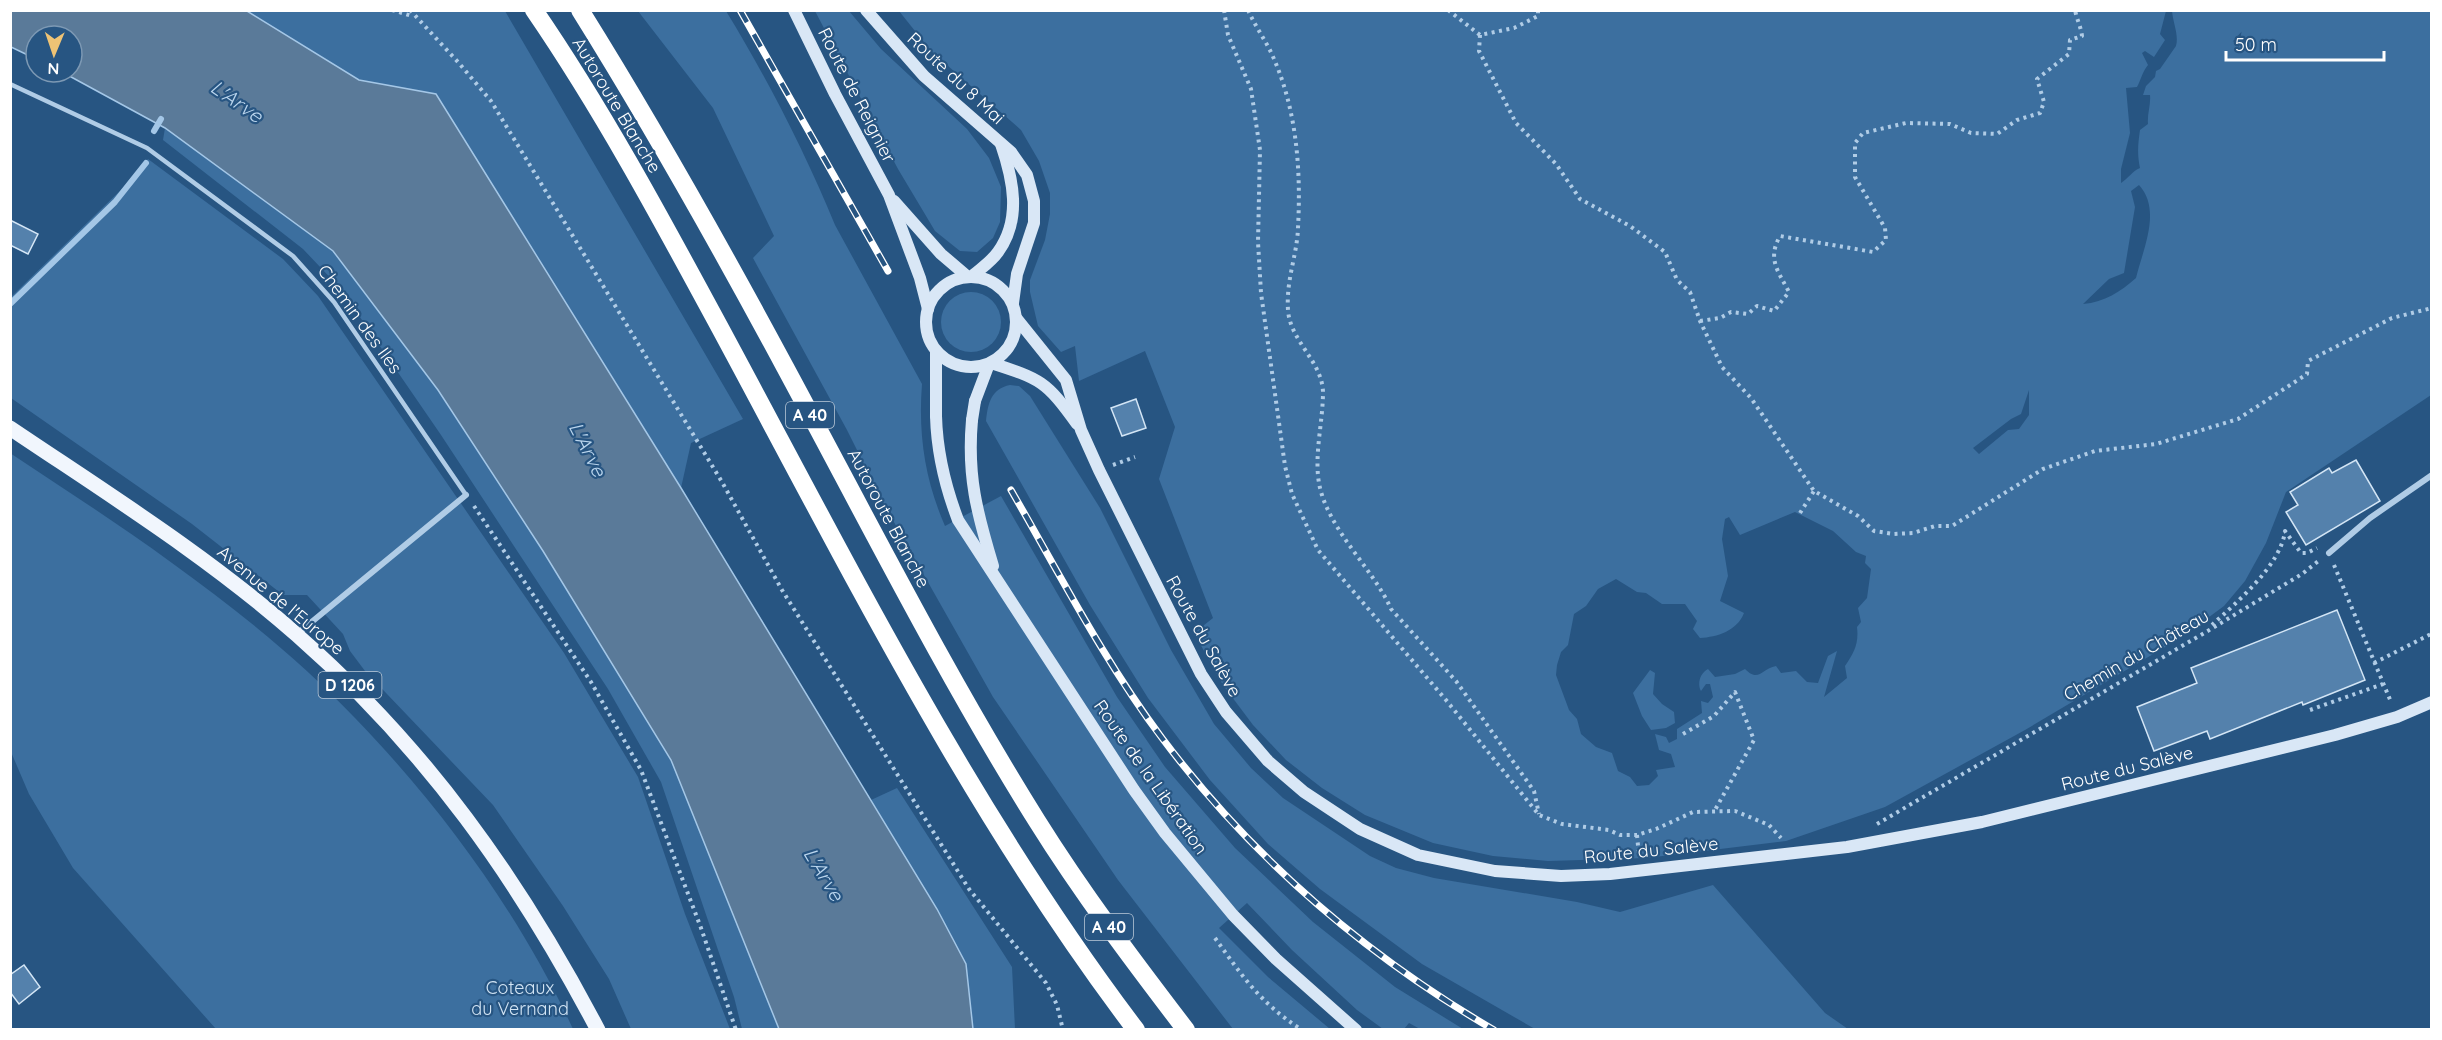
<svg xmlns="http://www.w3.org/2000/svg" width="2442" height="1040" font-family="Quicksand,sans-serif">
	<rect width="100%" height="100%" fill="#275582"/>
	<g fill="#3c6f9f" fill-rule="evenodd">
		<path d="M247,11H505L743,419L691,443L681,488L436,94L359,80Z"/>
		<path d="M638,11H726C767,78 805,152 835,225L922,384C918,435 925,480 945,526L1001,496L1117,697L1165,767L1235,848L1313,922L1395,987L1463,1029H1420L1409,1023L1404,1029H1383L1357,1010L1292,950L1247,903L1219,928L1268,977L1330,1029H1233L1118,880L993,697L886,508L847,430L753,258L774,236L713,108Z"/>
		<path d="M815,11H849L881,49L967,129L989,158L1001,187L1000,222L993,238L977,252L960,251L935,231L898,169Z"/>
		<path d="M899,11H2166L2160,34L2165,40L2154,57L2145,51L2142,53L2148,65C2142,72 2141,80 2137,87L2126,88L2130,133L2121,169V183C2129,178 2131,172 2140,168C2137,154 2138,144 2140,130L2148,124C2147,114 2151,105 2150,95H2143L2146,86L2155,77L2156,71L2160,69L2176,46C2179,35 2173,23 2172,11H2431V395L2286,492L2266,543L2245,581L2224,606L2182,637L2025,730L1885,807L1786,841L1646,858L1548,861L1493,856L1433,843L1365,815L1322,788L1286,760L1253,725L1223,685L1194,633L1213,618L1159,479L1175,427L1145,351L1079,381L1075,346L1061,352L1038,326L1030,292V280L1045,240L1050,214V193L1039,161L1021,130L931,51ZM2139,185C2162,210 2143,249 2136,278C2120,292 2105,302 2083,304L2109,279L2124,273L2135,207L2131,191ZM2029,390V415L2019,429L2008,430L1979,454L1973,448L2011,419L2021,414ZM1795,512L1833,531L1856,552L1866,556L1865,563L1871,569L1867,598L1858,608L1861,622L1857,627C1859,644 1854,653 1845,666L1847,678L1824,697L1837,651L1828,656L1818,683L1807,682L1796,671L1781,673L1776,666C1761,669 1759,683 1745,669L1735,674L1715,677L1708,669C1700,673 1697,684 1701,691L1706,684H1710L1713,697L1708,703L1701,701L1702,713L1677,729V739L1669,743L1666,737L1655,734L1659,750L1671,754L1675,767L1656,770L1658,776L1649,785L1637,786L1630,777L1618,771L1612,753L1596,747L1581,734L1577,719L1569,710L1556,675L1557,665L1561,652L1568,645L1574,614L1586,606L1598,589L1616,579L1637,592L1646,593L1662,604H1685L1697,621L1693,629L1700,638C1717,637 1737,631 1744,613L1720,601L1728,576L1722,539L1725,519L1729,517L1740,535Z"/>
		<path d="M165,128L333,251L438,390L543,551L671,760L779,1029H742L734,997L661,782L608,689L441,435L340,288L303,249L163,140Z"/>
		<path d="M148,159L283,259L318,296L564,653L638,777L685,914L730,1029H631L609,979L563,906L493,805L365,671L350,651L343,634L307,595H283L192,524L11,398V297L130,181Z"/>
		<circle cx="971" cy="322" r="30"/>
		<path d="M1010,385L1019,386L1030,396L1100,508L1171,650L1214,724L1251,768L1283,798L1370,856L1396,868L1434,878L1577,902L1620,912L1713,885L1825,1013L1848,1029H1535L1422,964L1320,889L1268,844L1210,780L1148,698L1090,605L986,421C988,403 991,389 1010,385Z"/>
		<path d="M10,453C64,489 119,524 172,563C236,609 301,661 355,718C443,809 520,915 573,1029H216L73,868L29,794L11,752Z"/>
		<path d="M1650,670L1655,673L1653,694L1662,704L1674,712L1675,723L1666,728L1651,730L1642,716L1633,693Z"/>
		<path d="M897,788L1012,967L1015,1029H973L971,1019L871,800Z"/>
	</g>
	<path fill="#5a7a99" stroke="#a4c7e7" stroke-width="1.5" d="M11,10L247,11L359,80L436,94L681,488L937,909L966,964L973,1029H779L671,760L543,551L438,390L333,251L165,128L62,72H72V36H36V59L11,47Z"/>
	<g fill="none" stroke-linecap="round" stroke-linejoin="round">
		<g stroke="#a4c7e7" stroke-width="6">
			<path d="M154,131L161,119"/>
			<path d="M10,304L115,202L146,163"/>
		</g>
	</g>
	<g fill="#5481ac" stroke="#d3e5f5" stroke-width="1.5">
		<path d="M10,220L38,234L28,254L10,245Z"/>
		<path d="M1136,399L1146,428L1122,436L1111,408Z"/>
		<path d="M2356,460L2380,501L2306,545L2286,512L2298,505L2290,492L2329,468L2332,473Z"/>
		<path d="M2337,610L2365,680L2303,705L2302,702L2210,739L2207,731L2154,751L2137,707L2197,683L2191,668Z"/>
		<path d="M24,965L40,987L19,1004L10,992V975Z"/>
	</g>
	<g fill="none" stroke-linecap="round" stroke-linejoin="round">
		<g stroke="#b0cce6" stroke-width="4" stroke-dasharray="3 4.5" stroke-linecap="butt">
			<path d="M392,10L412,16"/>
			<path d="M410,10L458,62L491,101L722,482L782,590L969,889L1046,983L1057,1005L1063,1030"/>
			<path d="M1224,10L1228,35L1251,89L1260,150L1258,242L1261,293L1285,466L1292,494L1318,550L1446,700L1539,815L1562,824L1609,830L1620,835H1637L1656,829L1693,812L1735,811L1769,825L1781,838"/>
			<path d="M1248,10C1256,28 1267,42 1274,59C1297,112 1301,171 1298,228C1297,256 1286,279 1288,310C1290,341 1322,361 1323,392C1323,422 1314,454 1319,483C1327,529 1373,568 1391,609L1456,681L1534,791L1539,814"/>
			<path d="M1448,10L1480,35L1514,28L1538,16V10"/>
			<path d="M1480,35L1479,51L1516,123L1556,164L1580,199L1630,226L1665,252L1677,280L1690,292L1700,321L1722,367L1751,398L1814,491L1858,516L1874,531L1894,534L1913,533L1935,526H1952L2043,469L2095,451L2156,444L2238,419L2307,374L2308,361L2392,318L2432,308"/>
			<path d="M1700,321L1720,318L1731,312L1748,314L1757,306L1774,311L1789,292C1778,271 1767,259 1780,236L1873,252L1886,240L1885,228L1855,177V143L1863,133L1906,123L1950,124L1971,133L1997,134L2017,120L2040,113L2044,102L2037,79L2069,54L2070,40L2082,36C2081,27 2077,20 2075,10"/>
			<path d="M1113,465L1135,457"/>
			<path d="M474,506L591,682L641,770L701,928L736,1030"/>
			<path d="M1800,513L1814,491"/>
			<path d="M2334,565L2391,702"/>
			<path d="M2212,625C2237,602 2281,565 2285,531L2301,553H2307L2317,548"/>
			<path d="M2374,663L2431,634"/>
			<path d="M2310,710L2383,684"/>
			<path d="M1683,734L1714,716L1735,692L1754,740L1715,810"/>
			<path d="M1877,824L2206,632L2302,574L2321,559"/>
			<path d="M1637,835L1639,856"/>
			<path d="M1215,938C1243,977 1260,1003 1302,1030"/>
		</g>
		<path stroke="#b0cce6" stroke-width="4.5" d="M10,84L147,148L293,256L334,302L466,495"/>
		<g stroke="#b0cce6" stroke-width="6">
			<path d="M2329,553L2370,518L2432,475"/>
			<path d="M297,634L466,495"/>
		</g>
		<g stroke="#d9e7f6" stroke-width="12">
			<path d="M794,10L835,94L889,195L920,278L928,309"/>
			<path d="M866,10L924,76L1011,152L1027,175L1034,201V223L1017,274L1013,303"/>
			<path d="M894,201L941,254L968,277"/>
			<circle cx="971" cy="322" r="45"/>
			<path d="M971,277C980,269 991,262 998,252C1022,219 1013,179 1001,144"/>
			<path d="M1017,319L1066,380L1081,430L1099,470L1201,674L1226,712L1268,761L1304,792L1360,829L1418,855L1495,871L1561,876L1610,874L1847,847L1982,822L2335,735L2397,717L2432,702"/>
			<path d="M991,363C1041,379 1046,381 1077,424"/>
			<path d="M975,401L989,364"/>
			<path d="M936,416C937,453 945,486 958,520L1134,790L1165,833L1233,915L1276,959L1356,1030"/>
			<path d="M972,420C967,476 977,513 993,566"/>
		</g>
		<path stroke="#f1f6fd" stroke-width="15" d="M10,428C108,494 209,557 297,635C426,748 518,878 598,1030"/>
		<g stroke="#fff" stroke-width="18">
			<path d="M534,10C606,115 666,228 726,339C853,575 973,815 1136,1030"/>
			<path d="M580,10C653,127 720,246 785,367C867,519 945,674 1037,821C1082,893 1134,962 1186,1030"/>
		</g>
		<g stroke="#fff" stroke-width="7">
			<g id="rail">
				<path d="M740,10L888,271"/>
				<path d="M1011,490C1059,573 1104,661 1162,738C1252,858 1364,954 1494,1030"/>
			</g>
		</g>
		<use href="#rail" stroke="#275582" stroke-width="4.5" stroke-dasharray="14" stroke-linecap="butt"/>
		<g stroke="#d9e7f6" stroke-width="12">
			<path d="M936,351V416"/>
			<path d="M972,420L975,401"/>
		</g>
	</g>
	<g text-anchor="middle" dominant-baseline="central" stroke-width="4.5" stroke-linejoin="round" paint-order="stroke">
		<g fill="#275582" stroke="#beccda" stroke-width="1.5">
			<rect x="786" y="402" width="48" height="26" rx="4.5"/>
			<rect x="318.5" y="672" width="63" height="26" rx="4.5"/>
			<rect x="1085" y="914" width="48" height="26" rx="4.5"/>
		</g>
		<g font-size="16" font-weight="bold" fill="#fff">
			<text x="810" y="415">A 40</text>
			<text x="350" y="685">D 1206</text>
			<text x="1109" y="927">A 40</text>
		</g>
		<g font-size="18" fill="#fff" stroke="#275582">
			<text transform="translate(956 78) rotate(43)">Route du 8 Mai</text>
			<text transform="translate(857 95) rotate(63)">Route de Reignier</text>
			<text transform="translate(617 105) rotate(59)">Autoroute Blanche</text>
			<text transform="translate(360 319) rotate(54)">Chemin des Iles</text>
			<text transform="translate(889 518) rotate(62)">Autoroute Blanche</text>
			<text transform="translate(281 600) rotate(40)">Avenue de l'Europe</text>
			<text transform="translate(1204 636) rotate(61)">Route du Salève</text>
			<text transform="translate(2136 655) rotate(-30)">Chemin du Château</text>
			<text transform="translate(2127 768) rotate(-14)">Route du Salève</text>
			<text transform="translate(1151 777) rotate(55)">Route de la Libération</text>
			<text transform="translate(1651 850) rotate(-6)">Route du Salève</text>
		</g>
		<g font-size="18" fill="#d3e5f5" stroke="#275582">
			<text x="520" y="987">Coteaux<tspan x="520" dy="21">du Vernand</tspan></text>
		</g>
		<g font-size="20" font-style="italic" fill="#bbd6ee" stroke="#275582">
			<text transform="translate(237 101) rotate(35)">L'Arve</text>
			<text transform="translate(588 449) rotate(63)">L'Arve</text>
			<text transform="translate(824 874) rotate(59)">L'Arve</text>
		</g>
	</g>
	<rect width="2442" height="1040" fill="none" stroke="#ffffff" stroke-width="24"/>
	<g transform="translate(54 54) rotate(182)"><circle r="28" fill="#275582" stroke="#7d99b4" stroke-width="1.5"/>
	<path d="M0-4.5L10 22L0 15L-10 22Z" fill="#eec375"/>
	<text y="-9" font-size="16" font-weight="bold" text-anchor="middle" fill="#ffffff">N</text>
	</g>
	<path d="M2226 51v9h158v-9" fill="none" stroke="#ffffff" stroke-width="3"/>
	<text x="2235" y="51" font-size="18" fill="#ffffff" stroke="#275582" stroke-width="4.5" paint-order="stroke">50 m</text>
</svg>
